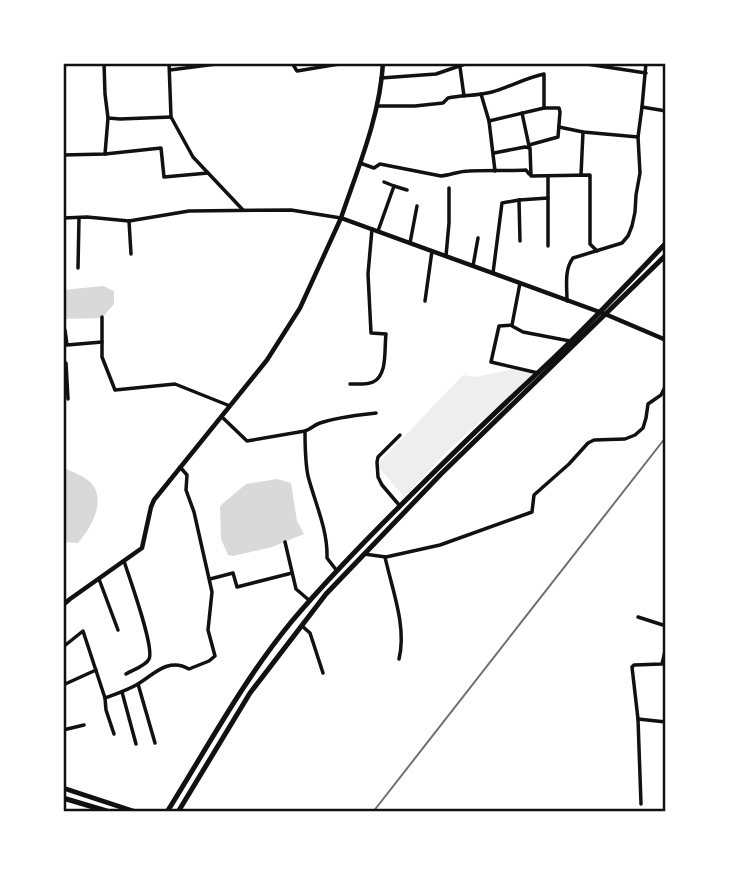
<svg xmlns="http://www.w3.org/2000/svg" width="729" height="875" font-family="Commissioner,sans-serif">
	<rect width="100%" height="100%" fill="#fff"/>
	<path fill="#eee" d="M519,368L536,373L446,452L404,497L377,465L463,375L475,377Z"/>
	<g fill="#d9d9d9">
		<path d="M103,286L114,291V304L102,318L63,319V290Z"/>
		<path d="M66,469C75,473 84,476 91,483C107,501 91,528 78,543L63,542V470Z"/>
		<path d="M277,479L291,483L297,521L304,534L272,547L233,556L228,555L221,539L220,506L246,484Z"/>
	</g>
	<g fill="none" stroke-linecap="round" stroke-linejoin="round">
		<g stroke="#111" stroke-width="3.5">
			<path d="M104,63L105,94L108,118L120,119L171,117"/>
			<path d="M169,63L171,117L193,157L243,210"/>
			<path d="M292,63L297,71L345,63"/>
			<path d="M580,63L646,73"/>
			<path d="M460,67L464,96"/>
			<path d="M170,70L224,63"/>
			<path d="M381,78L436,74L468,63"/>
			<path d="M481,94L489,121L544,108H559L560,112L558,137L529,145"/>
			<path d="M377,106H415L443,103L448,98C462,95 477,96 492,92C510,87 525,78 544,74V108"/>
			<path d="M642,107L666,111"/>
			<path d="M522,113L529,146"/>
			<path d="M489,121L495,171"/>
			<path d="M559,127L583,132L638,137"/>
			<path d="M494,153L525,147L530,148L531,176L590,175V244L597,251"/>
			<path d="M105,154L161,148L164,177L208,173"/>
			<path d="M63,155L105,154L108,118"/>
			<path d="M360,163L374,168L380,164L441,176C451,175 459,171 469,171C488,170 507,171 526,170L529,174"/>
			<path d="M581,175L583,132"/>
			<path d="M548,176V246"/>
			<path d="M394,186L407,190"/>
			<path d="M63,218L87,217L129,221L189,211L291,210L341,218"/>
			<path d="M129,221L131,254"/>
			<path d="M378,231L394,186L384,182"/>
			<path d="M520,241L519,200L548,198"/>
			<path d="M410,243L417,206"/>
			<path d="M446,256L449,223V188"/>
			<path d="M473,266L478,238"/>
			<path d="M78,268L79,218"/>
			<path d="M493,273L502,203L519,200"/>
			<path d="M520,283L512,325L499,326L491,362L538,373"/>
			<path d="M425,301L432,251"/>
			<path d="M567,301C567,286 564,270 573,258L622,243L628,236L632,226L635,212L636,195L640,173L638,137L642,107L646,63"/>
			<path d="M102,317V357L115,390L175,384L230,406"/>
			<path d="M512,326L523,332L570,341"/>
			<path d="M63,330H65L67,345L102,342"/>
			<path d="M63,363H66L68,399"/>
			<path d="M350,384C357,384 367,385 373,382C388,375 384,349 386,334L371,333L368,274L372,229"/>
			<path d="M222,417L247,441L305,431C311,429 314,425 320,423C337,417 358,415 376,413"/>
			<path d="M305,431C305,447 305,461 308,476C315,503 328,530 327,558L337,571"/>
			<path d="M400,435L378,457L377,462L378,477L382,485L400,506"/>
			<path d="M285,542L296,589L310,601"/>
			<path d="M364,554L386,557L440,545L532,512L534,495L569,464L588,443L594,440L625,439L635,435L643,428L646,418L648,404L661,395L666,385"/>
			<path d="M385,557C392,589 407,627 399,659"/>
			<path d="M124,561C129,577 155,648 149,659C146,666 132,670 126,674"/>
			<path d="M99,579L118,630"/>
			<path d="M210,579L233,573L237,587L292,573"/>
			<path d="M638,617L666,626"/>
			<path d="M302,626L310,633L323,673"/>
			<path d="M63,647L83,631L105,698L106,710L114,734"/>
			<path d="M138,684L155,743"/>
			<path d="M63,685L96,670"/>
			<path d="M122,692L136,744"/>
			<path d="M105,698C116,694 128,690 138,684C154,674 169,657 189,669L209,661L215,656L208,630L212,592L194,512L186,490L187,475L180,467"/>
			<path d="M638,719L632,667L634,665L662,664L666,647"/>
			<path d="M63,730L84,725"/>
			<path d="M641,804L638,719L666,722"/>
		</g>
		<path stroke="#111" stroke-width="4.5" d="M341,218C358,168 380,116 383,63"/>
		<path stroke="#111" stroke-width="4.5" d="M63,605L70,599L142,548L151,507L154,500L267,360L300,308L341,218L605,314L666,340"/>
		<g stroke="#111" stroke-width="5">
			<path d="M63,788L136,812"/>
			<path d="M63,798L110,812"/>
		</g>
		<g stroke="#111" stroke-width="5">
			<path d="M167,812C207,748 244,679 292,621C325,582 361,545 397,509C445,461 493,414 543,368C586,328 625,286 666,243"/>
			<path d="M178,812L250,693L326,594L441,474L666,255"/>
		</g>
		<path stroke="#707070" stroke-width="2" d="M373,812L666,437"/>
	</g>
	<rect width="729" height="875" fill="none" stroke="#ffffff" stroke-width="130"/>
	<rect x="65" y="65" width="599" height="745" fill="none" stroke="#111" stroke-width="2.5"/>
</svg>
